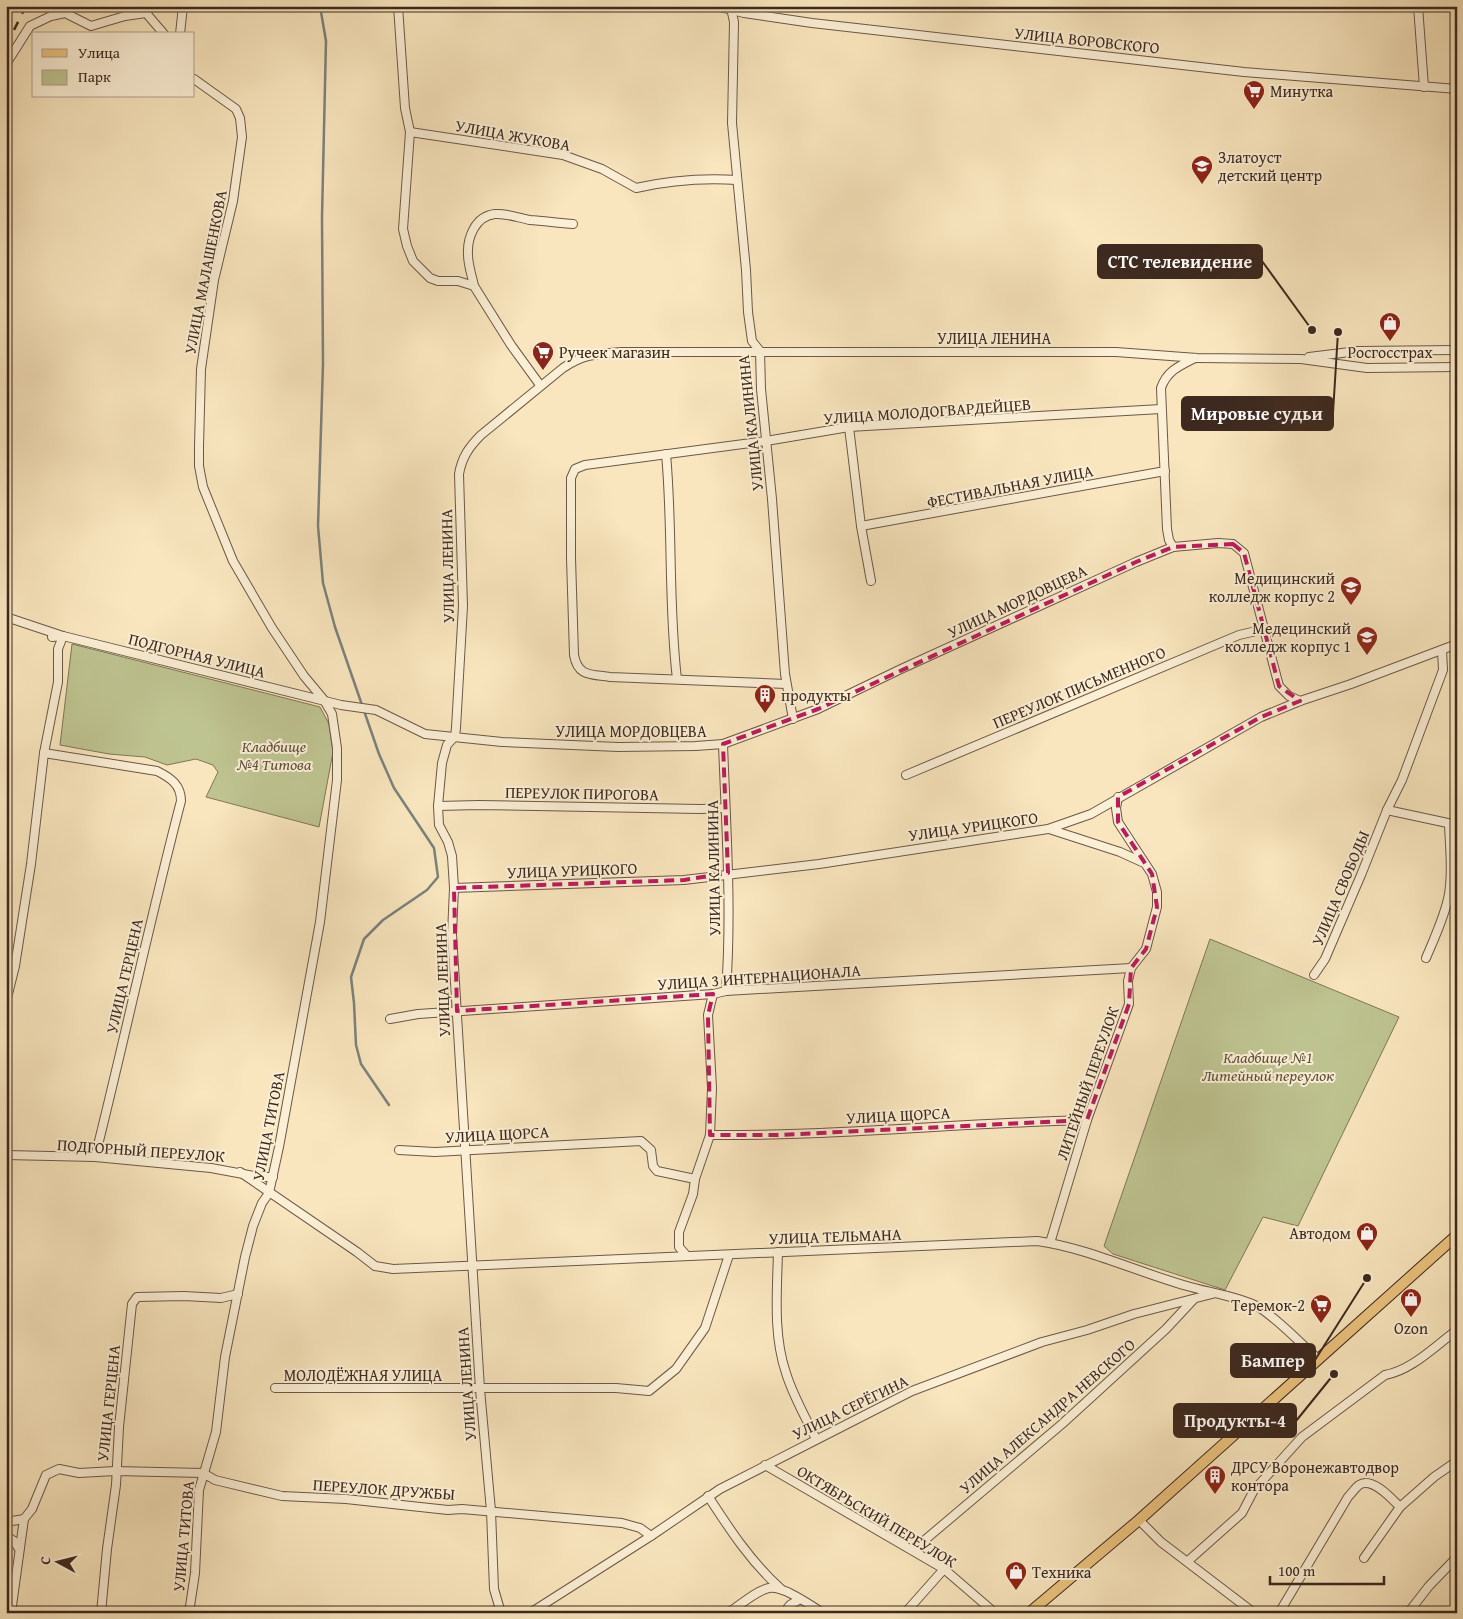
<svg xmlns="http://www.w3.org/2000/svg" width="1463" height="1619" font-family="'Gentium Book Plus',serif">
	<rect width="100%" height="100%" fill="#f9e6be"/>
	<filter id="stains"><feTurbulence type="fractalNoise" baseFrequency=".004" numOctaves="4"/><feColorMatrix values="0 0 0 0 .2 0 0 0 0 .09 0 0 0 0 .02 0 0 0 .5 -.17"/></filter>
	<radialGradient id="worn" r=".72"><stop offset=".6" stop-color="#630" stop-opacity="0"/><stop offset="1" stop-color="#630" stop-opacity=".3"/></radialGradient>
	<g fill="#bec491" stroke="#7e7658">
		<path d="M72,644L320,707L329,724L333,752L319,827L206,797L218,772L213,765L196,759L167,765L145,757L109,754L60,745Z"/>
		<path d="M1210,939L1399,1017L1298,1226L1263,1217L1225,1290L1113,1254L1104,1246Z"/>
	</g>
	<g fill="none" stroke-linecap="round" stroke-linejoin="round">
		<path stroke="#7a827d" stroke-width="2.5" d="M320,6L326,41L322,217L323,364L318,526L323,583L335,627L379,754L394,788L434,848L438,877L427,890L383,920L364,939L351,977L354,1003L356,1045L361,1064L389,1105"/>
		<g stroke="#6c5847" stroke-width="10">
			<g id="minor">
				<path d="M398,6L405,108L410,132"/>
				<path d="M716,6L744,13L812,23L1244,72L1457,89"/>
				<path d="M1418,6L1424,87"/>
				<path d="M731,8L734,22L732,123L746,270L748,312L752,341L760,351L761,389L772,499L785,674L793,719"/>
				<path d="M146,13L164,34"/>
				<path d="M180,34L183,6"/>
				<path d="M6,64L30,26L51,16L65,13L91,26L125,16L146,13L151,6"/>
				<path d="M474,286C472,276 468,265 468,255C467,238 475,216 495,214C506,213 519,218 530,220C544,221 559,223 573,224"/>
				<path d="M1309,357L1358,351L1457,350"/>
				<path d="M540,385L511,345L474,286L458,281H438L430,278L413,261L407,246L403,229L410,132L563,155L602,169L636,188C667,181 705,178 737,180"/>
				<path d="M849,427L861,526L871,581"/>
				<path d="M666,454C673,529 668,604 677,679"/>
				<path d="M861,526L1165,471"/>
				<path d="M1173,547L1169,540L1167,529L1161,388C1167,371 1179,366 1195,358"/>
				<path d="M6,617L63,636L58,649V682L44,753L31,864L15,966L6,1002"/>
				<path d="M52,637L63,636L341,705L376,710L425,734L502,742L618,747L696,746L723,744L818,709L901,669L1136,562L1173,547L1218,543L1233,544L1244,553L1279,686L1289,696L1300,701"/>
				<path d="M786,684L610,677C591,674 578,677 574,655L571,558V478L575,469L585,465L766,441L849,427L1161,409"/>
				<path d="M723,744C726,826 732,909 726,991"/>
				<path d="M44,753L157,771C171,778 181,785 181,801C150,919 125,1038 95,1157"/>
				<path d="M906,775L1239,635L1265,629"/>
				<path d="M438,806L479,805L700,809L725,808"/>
				<path d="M1387,810L1457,825"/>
				<path d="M1049,829L1120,852L1142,862"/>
				<path d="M454,888L684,880L819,864L1048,829L1091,814L1261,717L1300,701L1351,684L1457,644"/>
				<path d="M1426,958C1434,939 1443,920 1448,899C1453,876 1450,848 1449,825"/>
				<path d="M1314,975L1325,959L1361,875L1387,810L1402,780L1443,670L1442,650"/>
				<path d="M390,1019L418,1014L713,994L726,991L1131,968"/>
				<path d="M710,1135C836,1136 961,1123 1087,1120"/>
				<path d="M399,1150L435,1152L641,1141L651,1150L653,1166L657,1171L695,1179"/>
				<path d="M6,1155L95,1157L211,1168L259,1177H273"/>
				<path d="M240,1172L357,1252L375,1266L393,1269L1037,1241C1088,1248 1137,1272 1187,1286C1207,1292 1244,1298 1260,1308C1281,1322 1299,1342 1318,1359"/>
				<path d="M1050,1243L1087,1120L1129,1004L1128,981L1131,968L1146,949L1157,907V892L1152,874L1118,822L1116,808L1118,797"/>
				<path d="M778,1252C777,1292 773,1335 786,1373C793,1396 806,1418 816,1439"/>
				<path d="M686,1255L679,1247V1232L693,1194L695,1179L710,1135L712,1088L708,1015L713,994"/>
				<path d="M275,1388H616L649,1391L676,1369L705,1328L729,1255"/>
				<path d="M765,1465L944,1569L995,1613"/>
				<path d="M708,1496C730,1530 751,1562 781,1589"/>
				<path d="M1139,1520L1161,1542L1254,1613"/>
				<path d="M6,1522L24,1519L32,1509L46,1475L59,1469L79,1473L115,1471L203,1473L215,1480L282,1496L346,1499L448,1510L462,1509L622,1523L640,1528L651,1536"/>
				<path d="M6,1536L14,1541L19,1549"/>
				<path d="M913,1550L1062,1424L1166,1329L1193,1300"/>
				<path d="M1364,1558L1400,1507"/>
				<path d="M1188,1561L1242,1513L1254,1490L1302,1437L1385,1375C1412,1370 1435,1346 1457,1330"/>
				<path d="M11,1613L24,1519"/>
				<path d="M101,1613L107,1549L116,1485L119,1427L132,1304L137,1297L184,1296L221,1298L238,1294"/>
				<path d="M189,1613L195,1573L199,1490L216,1432L225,1357L245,1257L253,1226L262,1203L269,1193L279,1147L320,922L337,780V748L332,714L324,700L304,676L272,628L233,561L203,487L199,466V446L201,369L214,280L233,201L242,137L240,118L236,109L194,79"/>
				<path d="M501,1613L494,1589L491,1511L480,1389L452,934L454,888L452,856L448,842L439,825L438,806L442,763L447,745L455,736L456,728L463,606L459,474C462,457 469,447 481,435L563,368C584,354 597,354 621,352H1116L1197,358L1301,359L1367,368L1457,367"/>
				<path d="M530,1613L651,1536L720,1489L912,1391L1042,1342L1087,1330L1134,1314L1212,1294"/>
				<path d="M728,1613C739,1606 757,1590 769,1588C784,1586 810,1605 823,1613"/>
				<path d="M784,1613L790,1605L800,1599"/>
				<path d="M905,1613L944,1569"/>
				<path d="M1279,1613L1348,1497C1352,1493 1355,1488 1359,1485C1372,1476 1392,1499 1400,1507L1434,1477L1457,1461"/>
				<path d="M1408,1613L1429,1586L1457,1557"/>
			</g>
		</g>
		<g stroke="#3d291f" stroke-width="12">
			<path id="major" d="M1029,1613L1139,1520L1457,1235"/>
		</g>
		<use href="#minor" stroke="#fbefd5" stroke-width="8"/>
		<use href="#major" stroke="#ecc37f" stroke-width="10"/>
		<path stroke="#3d291f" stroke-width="2.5" stroke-dasharray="9 9" stroke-linecap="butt" d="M6,46L26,6"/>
	</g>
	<path fill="none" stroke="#c2185b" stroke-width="4" stroke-dasharray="10 6" stroke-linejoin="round" d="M1233,544L1244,553L1279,686L1300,701L1261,717L1118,797V822L1152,874L1157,907L1146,949L1131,968L1129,1004L1087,1120L778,1135H710L708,1015L713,994L457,1011L454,888L684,880L728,873L723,744L818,709L1136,562L1173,547Z"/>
	<defs>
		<g id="supermarket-pin" transform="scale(1.125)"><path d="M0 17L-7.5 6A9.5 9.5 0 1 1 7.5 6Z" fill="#8f2418" stroke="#fbefd5"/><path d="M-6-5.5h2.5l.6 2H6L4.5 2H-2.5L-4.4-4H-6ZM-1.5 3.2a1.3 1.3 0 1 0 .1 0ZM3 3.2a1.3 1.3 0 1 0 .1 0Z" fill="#fff"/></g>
		<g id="school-pin" transform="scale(1.125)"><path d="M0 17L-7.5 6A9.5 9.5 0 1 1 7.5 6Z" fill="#8f2418" stroke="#fbefd5"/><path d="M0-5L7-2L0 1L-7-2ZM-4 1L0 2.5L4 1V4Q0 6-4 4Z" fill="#fff"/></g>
		<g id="shop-pin" transform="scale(1.125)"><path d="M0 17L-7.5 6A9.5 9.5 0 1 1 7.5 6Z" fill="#8f2418" stroke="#fbefd5"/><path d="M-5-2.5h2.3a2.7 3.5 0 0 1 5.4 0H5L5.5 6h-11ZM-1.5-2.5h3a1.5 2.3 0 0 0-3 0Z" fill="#fff"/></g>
		<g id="university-pin" transform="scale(1.125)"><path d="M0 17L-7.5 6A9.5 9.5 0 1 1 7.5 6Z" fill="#8f2418" stroke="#fbefd5"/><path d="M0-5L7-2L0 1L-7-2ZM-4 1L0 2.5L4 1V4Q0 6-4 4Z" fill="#fff"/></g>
		<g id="building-pin" transform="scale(1.125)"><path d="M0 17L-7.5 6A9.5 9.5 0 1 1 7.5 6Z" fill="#8f2418" stroke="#fbefd5"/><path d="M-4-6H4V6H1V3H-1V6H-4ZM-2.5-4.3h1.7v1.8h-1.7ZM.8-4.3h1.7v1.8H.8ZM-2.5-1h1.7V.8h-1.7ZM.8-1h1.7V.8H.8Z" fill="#fff"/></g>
	</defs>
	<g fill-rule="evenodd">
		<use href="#supermarket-pin" x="1254" y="91"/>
		<use href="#school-pin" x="1202" y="166"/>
		<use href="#shop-pin" x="1390" y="323"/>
		<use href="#supermarket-pin" x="543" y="352"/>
		<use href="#university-pin" x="1351" y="587"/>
		<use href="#university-pin" x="1367" y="637"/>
		<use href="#building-pin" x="765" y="695"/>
		<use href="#shop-pin" x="1367" y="1233"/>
		<use href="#shop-pin" x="1411" y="1299"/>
		<use href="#supermarket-pin" x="1321" y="1305"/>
		<use href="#building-pin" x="1215" y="1476"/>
		<use href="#shop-pin" x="1016" y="1572"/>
	</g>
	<g text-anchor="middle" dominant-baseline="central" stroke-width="4" stroke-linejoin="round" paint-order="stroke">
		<g font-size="16" fill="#3d291f" stroke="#fbefd5">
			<text transform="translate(1087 40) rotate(6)">УЛИЦА ВОРОВСКОГО</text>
			<text transform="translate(513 135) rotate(10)">УЛИЦА ЖУКОВА</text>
			<text transform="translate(205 272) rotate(-79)">УЛИЦА МАЛАШЕНКОВА</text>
			<text x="994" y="338">УЛИЦА ЛЕНИНА</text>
			<text transform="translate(927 411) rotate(-4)">УЛИЦА МОЛОДОГВАРДЕЙЦЕВ</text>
			<text transform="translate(750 423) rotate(-96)">УЛИЦА КАЛИНИНА</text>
			<text transform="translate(1010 486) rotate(-11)">ФЕСТИВАЛЬНАЯ УЛИЦА</text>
			<text transform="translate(447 566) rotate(-91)">УЛИЦА ЛЕНИНА</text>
			<text transform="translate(1017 601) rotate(-25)">УЛИЦА МОРДОВЦЕВА</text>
			<text transform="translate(197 655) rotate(14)">ПОДГОРНАЯ УЛИЦА</text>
			<text transform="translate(1079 687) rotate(-23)">ПЕРЕУЛОК ПИСЬМЕННОГО</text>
			<text x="631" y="731">УЛИЦА МОРДОВЦЕВА</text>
			<text transform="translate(582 793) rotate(1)">ПЕРЕУЛОК ПИРОГОВА</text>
			<text transform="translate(973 826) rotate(-8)">УЛИЦА УРИЦКОГО</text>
			<text transform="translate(713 868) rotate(-91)">УЛИЦА КАЛИНИНА</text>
			<text transform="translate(572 870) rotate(-2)">УЛИЦА УРИЦКОГО</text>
			<text transform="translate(1340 888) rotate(-67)">УЛИЦА СВОБОДЫ</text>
			<text transform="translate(124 976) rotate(-77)">УЛИЦА ГЕРЦЕНА</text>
			<text transform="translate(759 977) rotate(-4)">УЛИЦА 3 ИНТЕРНАЦИОНАЛА</text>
			<text transform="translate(442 980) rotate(-92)">УЛИЦА ЛЕНИНА</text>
			<text transform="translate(1087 1083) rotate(-71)">ЛИТЕЙНЫЙ ПЕРЕУЛОК</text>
			<text transform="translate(898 1115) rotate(-3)">УЛИЦА ЩОРСА</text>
			<text transform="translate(268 1126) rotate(-79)">УЛИЦА ТИТОВА</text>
			<text transform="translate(497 1134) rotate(-3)">УЛИЦА ЩОРСА</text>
			<text transform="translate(141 1150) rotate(4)">ПОДГОРНЫЙ ПЕРЕУЛОК</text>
			<text transform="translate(835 1236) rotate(-2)">УЛИЦА ТЕЛЬМАНА</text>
			<text x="363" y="1375">МОЛОДЁЖНАЯ УЛИЦА</text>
			<text transform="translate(466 1384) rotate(-94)">УЛИЦА ЛЕНИНА</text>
			<text transform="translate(108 1403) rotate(-84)">УЛИЦА ГЕРЦЕНА</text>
			<text transform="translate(850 1407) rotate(-26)">УЛИЦА СЕРЁГИНА</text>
			<text transform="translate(1047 1416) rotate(-41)">УЛИЦА АЛЕКСАНДРА НЕВСКОГО</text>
			<text transform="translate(384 1489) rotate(4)">ПЕРЕУЛОК ДРУЖБЫ</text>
			<text transform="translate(877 1516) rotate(31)">ОКТЯБРЬСКИЙ ПЕРЕУЛОК</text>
			<text transform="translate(183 1536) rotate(-85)">УЛИЦА ТИТОВА</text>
		</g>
		<g font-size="16" fill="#3d291f" stroke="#fbefd5" text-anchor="start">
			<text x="1270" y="91">Минутка</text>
			<text x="1218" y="157">Златоуст<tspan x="1218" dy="18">детский центр</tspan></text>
			<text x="559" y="352">Ручеек магазин</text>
			<text x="1390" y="352" text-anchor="middle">Росгосстрах</text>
			<text x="1335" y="578" text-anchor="end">Медицинский<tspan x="1335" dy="18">колледж корпус 2</tspan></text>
			<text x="1351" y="628" text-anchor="end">Медецинский<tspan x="1351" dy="18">колледж корпус 1</tspan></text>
			<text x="781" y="695">продукты</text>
			<text x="1351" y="1233" text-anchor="end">Автодом</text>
			<text x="1305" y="1305" text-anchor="end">Теремок-2</text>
			<text x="1411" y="1328" text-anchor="middle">Ozon</text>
			<text x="1231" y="1467">ДРСУ Воронежавтодвор<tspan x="1231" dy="18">контора</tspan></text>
			<text x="1032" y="1572">Техника</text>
		</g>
		<g font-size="16" font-style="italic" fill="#5d503c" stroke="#fbefd5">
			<text x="274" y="746">Кладбище<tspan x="274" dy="18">№4 Титова</tspan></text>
			<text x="1268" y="1057">Кладбище №1<tspan x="1268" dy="18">Литейный переулок</tspan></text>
		</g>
	</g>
	<path fill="none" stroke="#3d291f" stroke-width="2" d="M1312 330L1262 261M1338 332L1333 413M1367 1278L1315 1360M1334 1374L1296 1421"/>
	<g fill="#3d291f" stroke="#fbefd5" stroke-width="2">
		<circle cx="1312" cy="330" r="5"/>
		<circle cx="1338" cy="332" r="5"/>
		<circle cx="1367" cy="1278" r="5"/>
		<circle cx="1334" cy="1374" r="5"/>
	</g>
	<g fill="#3d291f" stroke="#3d291f" stroke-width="2">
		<rect x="1098" y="245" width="164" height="33" rx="5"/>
		<rect x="1182" y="397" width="151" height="33" rx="5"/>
		<rect x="1231" y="1344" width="84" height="33" rx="5"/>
		<rect x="1174" y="1404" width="122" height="33" rx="5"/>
	</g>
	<g font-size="18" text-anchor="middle" font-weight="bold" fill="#fff">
		<text x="1180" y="268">СТС телевидение</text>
		<text x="1257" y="420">Мировые судьи</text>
		<text x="1273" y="1367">Бампер</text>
		<text x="1235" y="1427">Продукты-4</text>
	</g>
	<rect width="1463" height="1619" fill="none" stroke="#f9e6be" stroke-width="25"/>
	<rect x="8" y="8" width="1448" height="1604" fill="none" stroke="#3d291f" stroke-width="2.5"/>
	<rect x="12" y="12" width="1438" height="1594" fill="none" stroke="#3d291f"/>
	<rect x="32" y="32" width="162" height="65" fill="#fbefd5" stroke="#afa08c"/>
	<rect x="42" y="49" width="25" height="8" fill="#ecc37f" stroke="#afa08c"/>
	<text x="78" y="58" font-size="15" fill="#3d291f">Улица</text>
	<rect x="42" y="70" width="25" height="15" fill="#bec491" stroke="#afa08c"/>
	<text x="78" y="82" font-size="15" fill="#3d291f">Парк</text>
	<g transform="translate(58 1562) rotate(277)" stroke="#fbefd5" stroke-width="4" paint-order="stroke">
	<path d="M0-4L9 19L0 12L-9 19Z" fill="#3d291f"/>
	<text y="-8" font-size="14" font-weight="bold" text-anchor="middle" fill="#3d291f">С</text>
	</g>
	<path d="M1270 1576v8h114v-8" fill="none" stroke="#3d291f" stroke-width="2.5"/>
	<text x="1278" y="1576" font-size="15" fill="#3d291f" stroke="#fbefd5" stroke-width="4" paint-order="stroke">100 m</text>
	<rect width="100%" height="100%" filter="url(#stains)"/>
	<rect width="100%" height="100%" fill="url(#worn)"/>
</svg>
